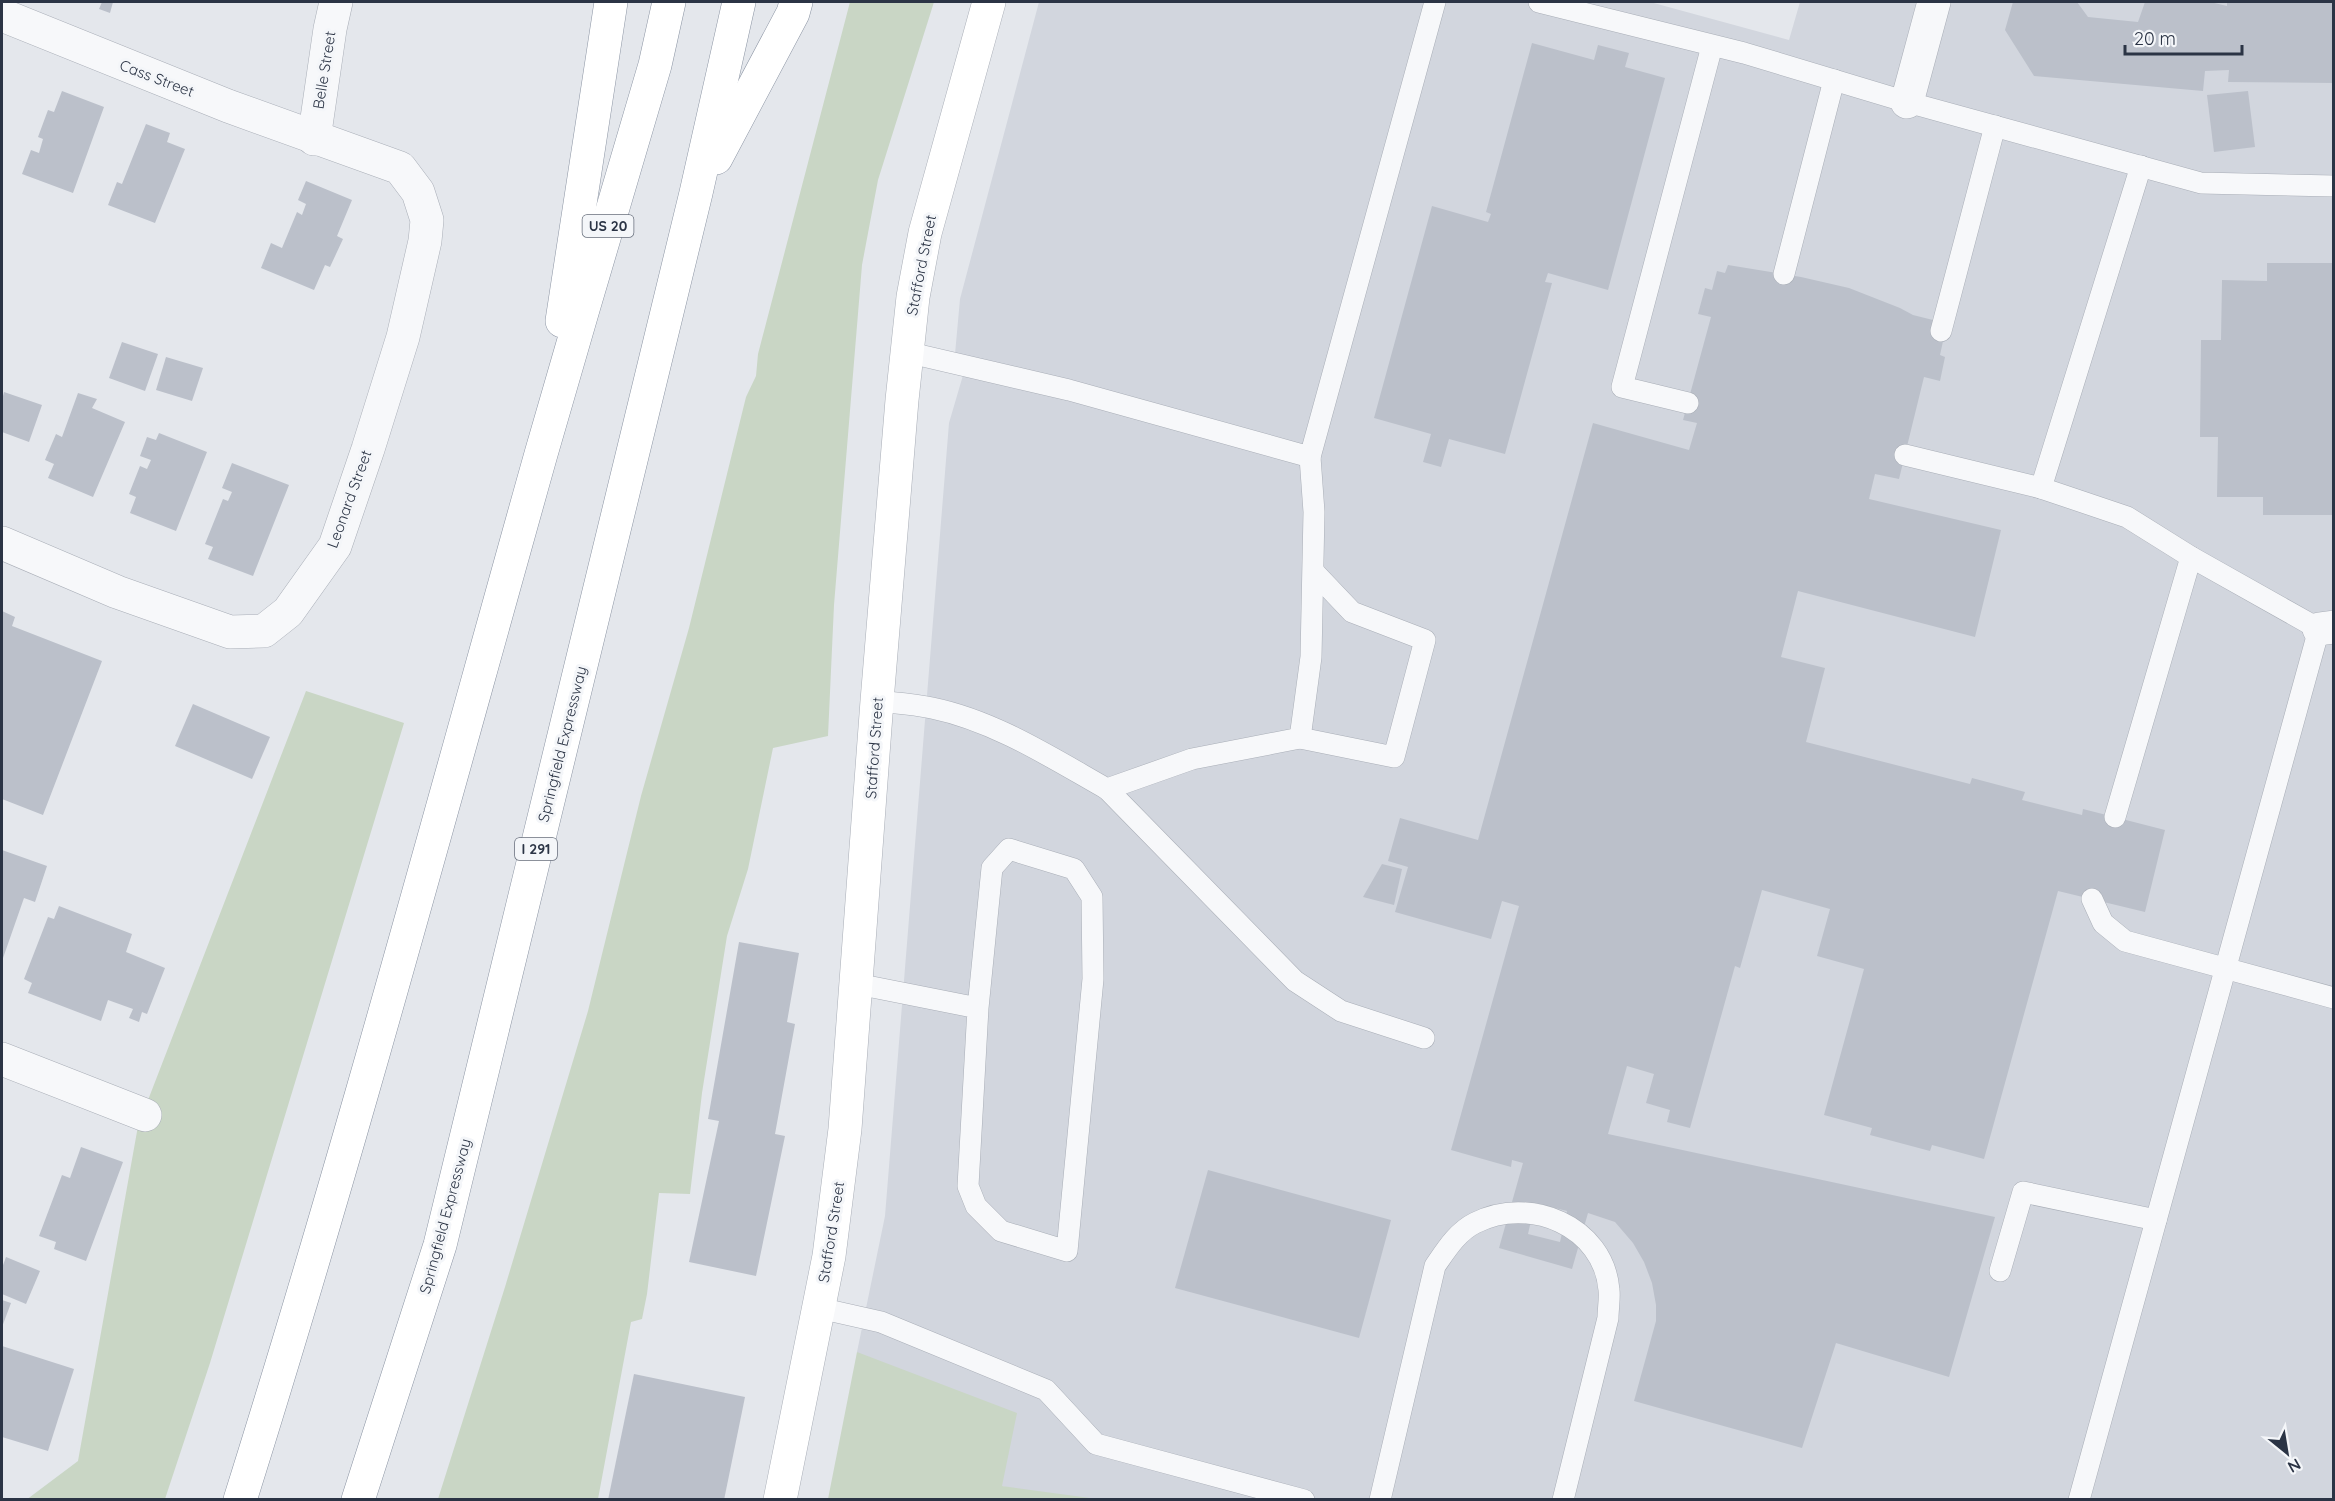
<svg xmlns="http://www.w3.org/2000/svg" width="2335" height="1501" font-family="Quicksand,sans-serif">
	<rect width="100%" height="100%" fill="#e4e7ec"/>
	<path fill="#d2d6de" d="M1039,2H1650L1789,40L1800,2H2333V1499H1047L1002,1486L857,1352L885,1216L949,423L966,365H954L960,299Z"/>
	<g fill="#c9d6c5">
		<path d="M850,2H934L878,180L862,265L834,605L828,736L773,748L748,869L727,936L702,1093L690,1194L659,1193L647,1294L642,1319L631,1322L598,1499H438L505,1287L588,1011L641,796L689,628L746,397L756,376L758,354Z"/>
		<path d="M306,691L404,723L210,1363L165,1499L26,1500L78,1461L138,1126Z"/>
		<path d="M857,1352L1017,1413L1002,1486L1097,1499H828Z"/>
	</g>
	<g fill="#bbc0ca" fill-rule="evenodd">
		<path d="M102,2H113L110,13L99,9Z"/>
		<path d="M2013,2H2077L2088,17L2138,22L2145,2H2210L2227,6V2H2334V83L2228,82L2229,70L2205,71L2203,91L2034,76L2005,30Z"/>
		<path d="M1532,43L1594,60L1598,45L1629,53L1625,67L1665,78L1608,290L1548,273L1545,282L1552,283L1505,454L1449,439L1441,467L1423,462L1431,434L1374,418L1432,206L1488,222L1491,214L1486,212Z"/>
		<path d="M62,91L104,107L73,193L22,174L31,150L39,153L43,139L38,137L48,110L54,112Z"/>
		<path d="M2248,91L2255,147L2214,152L2207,95Z"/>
		<path d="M146,124L170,133L167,142L185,149L155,223L108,205L117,182L122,184Z"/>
		<path d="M306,181L352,200L337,236L343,239L330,267L325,265L314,290L261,268L271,243L282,248L297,212L302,215L306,204L298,200Z"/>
		<path d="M2267,263H2334V515H2263V497H2217L2218,437H2200L2201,340H2221L2222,280L2267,281Z"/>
		<path d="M1728,265L1801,277L1849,288L1900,308L1913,315L1941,322L1945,332L1940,355L1945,357L1940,381L1924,377L1899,479L1875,474L1869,499L2001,530L1975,637L1798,591L1781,657L1825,668L1806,742L1970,784L1972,778L2025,792L2022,800L2082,815L2083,809L2165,830L2145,912L2058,891L1984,1159L1932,1145L1930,1151L1870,1135L1872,1128L1824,1115L1864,969L1817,956L1830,909L1762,890L1740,968L1735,966L1690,1128L1667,1122L1670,1110L1646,1103L1654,1074L1627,1066L1608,1134L1995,1217L1949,1377L1836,1343L1802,1448L1634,1401L1656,1321V1305L1652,1283L1644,1262L1633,1243L1615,1222L1588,1213L1572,1269L1499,1248L1523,1163L1512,1160L1511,1167L1451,1150L1519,906L1502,901L1491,939L1395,912L1408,867L1388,861L1400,818L1478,840L1593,423L1689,450L1697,423L1683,420L1711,317L1698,314L1705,288L1712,290L1717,271L1725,273ZM1535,1203L1567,1211L1560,1242L1528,1234Z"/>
		<path d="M122,342L158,354L145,391L109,378Z"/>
		<path d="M166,357L203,368L192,401L156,390Z"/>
		<path d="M4,392L42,405L29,442L2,432V400Z"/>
		<path d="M78,393L97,399L92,408L125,422L93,497L48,478L54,464L45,460L56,434L62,437Z"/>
		<path d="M159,433L207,452L176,531L130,513L136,497L129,494L140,466L147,469L151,460L140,456L147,437L156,440Z"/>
		<path d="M232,463L289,485L253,576L208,559L213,547L205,544L223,499L228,501L232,492L222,488Z"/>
		<path d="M2,611L15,617L12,626L102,661L43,815L2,799Z"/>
		<path d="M193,704L270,737L252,779L175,746Z"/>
		<path d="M2,850L47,866L35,902L24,898L2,961Z"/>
		<path d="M1382,864L1402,869L1394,905L1363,897Z"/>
		<path d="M59,906L132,934L126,952L165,968L147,1014L142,1012L139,1022L129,1018L133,1009L108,1000L101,1021L28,993L32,983L24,979L48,917L54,919Z"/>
		<path d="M739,942L799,953L787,1022L795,1024L775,1134L785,1136L756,1276L689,1262L719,1121L708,1119Z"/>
		<path d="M81,1147L123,1162L86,1261L54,1249L56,1242L39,1236L62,1175L70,1178Z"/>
		<path d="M1208,1170L1391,1220L1359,1338L1175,1288Z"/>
		<path d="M6,1257L40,1271L26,1304L2,1294V1268Z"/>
		<path d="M2,1300L11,1303L2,1327Z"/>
		<path d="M2,1346L74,1369L48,1451L2,1437Z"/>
		<path d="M634,1374L745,1397L724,1500H608Z"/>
	</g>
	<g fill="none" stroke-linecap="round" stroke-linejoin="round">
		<g stroke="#a9aeb7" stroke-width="22">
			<g id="service">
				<path d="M1539,2L1744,53L1907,102L2201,183L2334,186"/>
				<path d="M1784,274L1834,80"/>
				<path d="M1941,331L1995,126"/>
				<path d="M906,352L1069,390L1310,457L1435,2"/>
				<path d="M1688,403L1622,387L1712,46"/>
				<path d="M1905,455L2041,488L2127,517L2191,557L2319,629L2079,1500"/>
				<path d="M2041,488L2141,166"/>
				<path d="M877,701C895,703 914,704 932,708C995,721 1052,758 1107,789L1192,759L1300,738L1311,657L1314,512L1310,457"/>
				<path d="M1300,738L1394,757L1425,640L1352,612L1314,572"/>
				<path d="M1107,789L1295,981L1341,1011L1424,1038"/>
				<path d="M2115,817L2191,557"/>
				<path d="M2092,899L2103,923L2125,941L2334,998"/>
				<path d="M857,984L978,1008L992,868L1009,849L1074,869L1092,897L1093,979L1067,1251L1001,1231L976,1206L968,1186L978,1008"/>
				<path d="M2000,1271L2023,1192L2156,1220"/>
				<path d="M819,1308L881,1322L1046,1390L1096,1444L1304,1500"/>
				<path d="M1380,1500L1435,1266C1446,1250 1457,1232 1475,1223C1529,1195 1604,1226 1609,1290C1610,1299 1608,1309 1608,1318L1563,1500"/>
			</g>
		</g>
		<g stroke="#a9aeb7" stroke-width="34">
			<g id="minor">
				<path d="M2,15L228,106L400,168L418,192L427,220L425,241L403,337L368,449L335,546L288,612L264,631L230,632L117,592L2,543"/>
				<path d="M1907,102L1934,2"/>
				<path d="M314,139L330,29L336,2"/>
				<path d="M2319,629L2334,627"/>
				<path d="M2,1059L145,1115"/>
			</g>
		</g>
		<g stroke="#a9aeb7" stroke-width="34">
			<path id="secondary" d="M780,1500L829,1256L845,1129L877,701L902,400L913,297L925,233L989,2"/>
		</g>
		<g stroke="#8b94a3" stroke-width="34">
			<g id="motorway">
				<path d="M716,158L793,13L796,2"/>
				<path d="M562,321L611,2"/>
				<path d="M240,1500C349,1154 443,803 541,454C578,324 617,195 655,65L669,2"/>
				<path d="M358,1500L440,1245L696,193L739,2"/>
			</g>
		</g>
		<use href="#service" stroke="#f7f8fa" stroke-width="21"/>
		<use href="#minor" stroke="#f7f8fa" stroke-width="33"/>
		<use href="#secondary" stroke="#fff" stroke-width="33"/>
		<use href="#motorway" stroke="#fff" stroke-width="33"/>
	</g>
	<g text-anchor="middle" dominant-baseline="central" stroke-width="6" stroke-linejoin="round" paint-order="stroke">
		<g fill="#f4f6f9" stroke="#676e7b" stroke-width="1.5">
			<rect x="582.5" y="215" width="51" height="22" rx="4.5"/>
			<rect x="515" y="838" width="42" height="22" rx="4.5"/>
		</g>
		<g font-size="14" font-weight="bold" fill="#2b3445">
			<text x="608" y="226">US 20</text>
			<text x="536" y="849">I 291</text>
		</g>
		<g font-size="15" fill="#2b3445" stroke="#f4f6f9">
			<text transform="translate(324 70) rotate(-81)">Belle Street</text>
			<text transform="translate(157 78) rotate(21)">Cass Street</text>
			<text transform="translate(921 265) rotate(-79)">Stafford Street</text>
			<text transform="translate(349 499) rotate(-70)">Leonard Street</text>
			<text transform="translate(562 744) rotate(-76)">Springfield Expressway</text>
			<text transform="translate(874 748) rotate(-86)">Stafford Street</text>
			<text transform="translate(445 1216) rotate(-75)">Springfield Expressway</text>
			<text transform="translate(831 1232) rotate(-81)">Stafford Street</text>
		</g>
	</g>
	<rect width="2335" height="1501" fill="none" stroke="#2b3445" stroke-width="6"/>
	<g transform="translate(2287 1453) rotate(150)" stroke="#f4f6f9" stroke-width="4.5" paint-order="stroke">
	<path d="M0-4.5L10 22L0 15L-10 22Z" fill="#2b3445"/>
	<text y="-9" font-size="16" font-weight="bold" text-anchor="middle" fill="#2b3445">N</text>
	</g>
	<path d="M2125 45v9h117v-9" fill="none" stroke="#2b3445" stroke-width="3"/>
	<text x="2134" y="45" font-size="18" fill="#2b3445" stroke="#f4f6f9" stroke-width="4.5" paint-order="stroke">20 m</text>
</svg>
